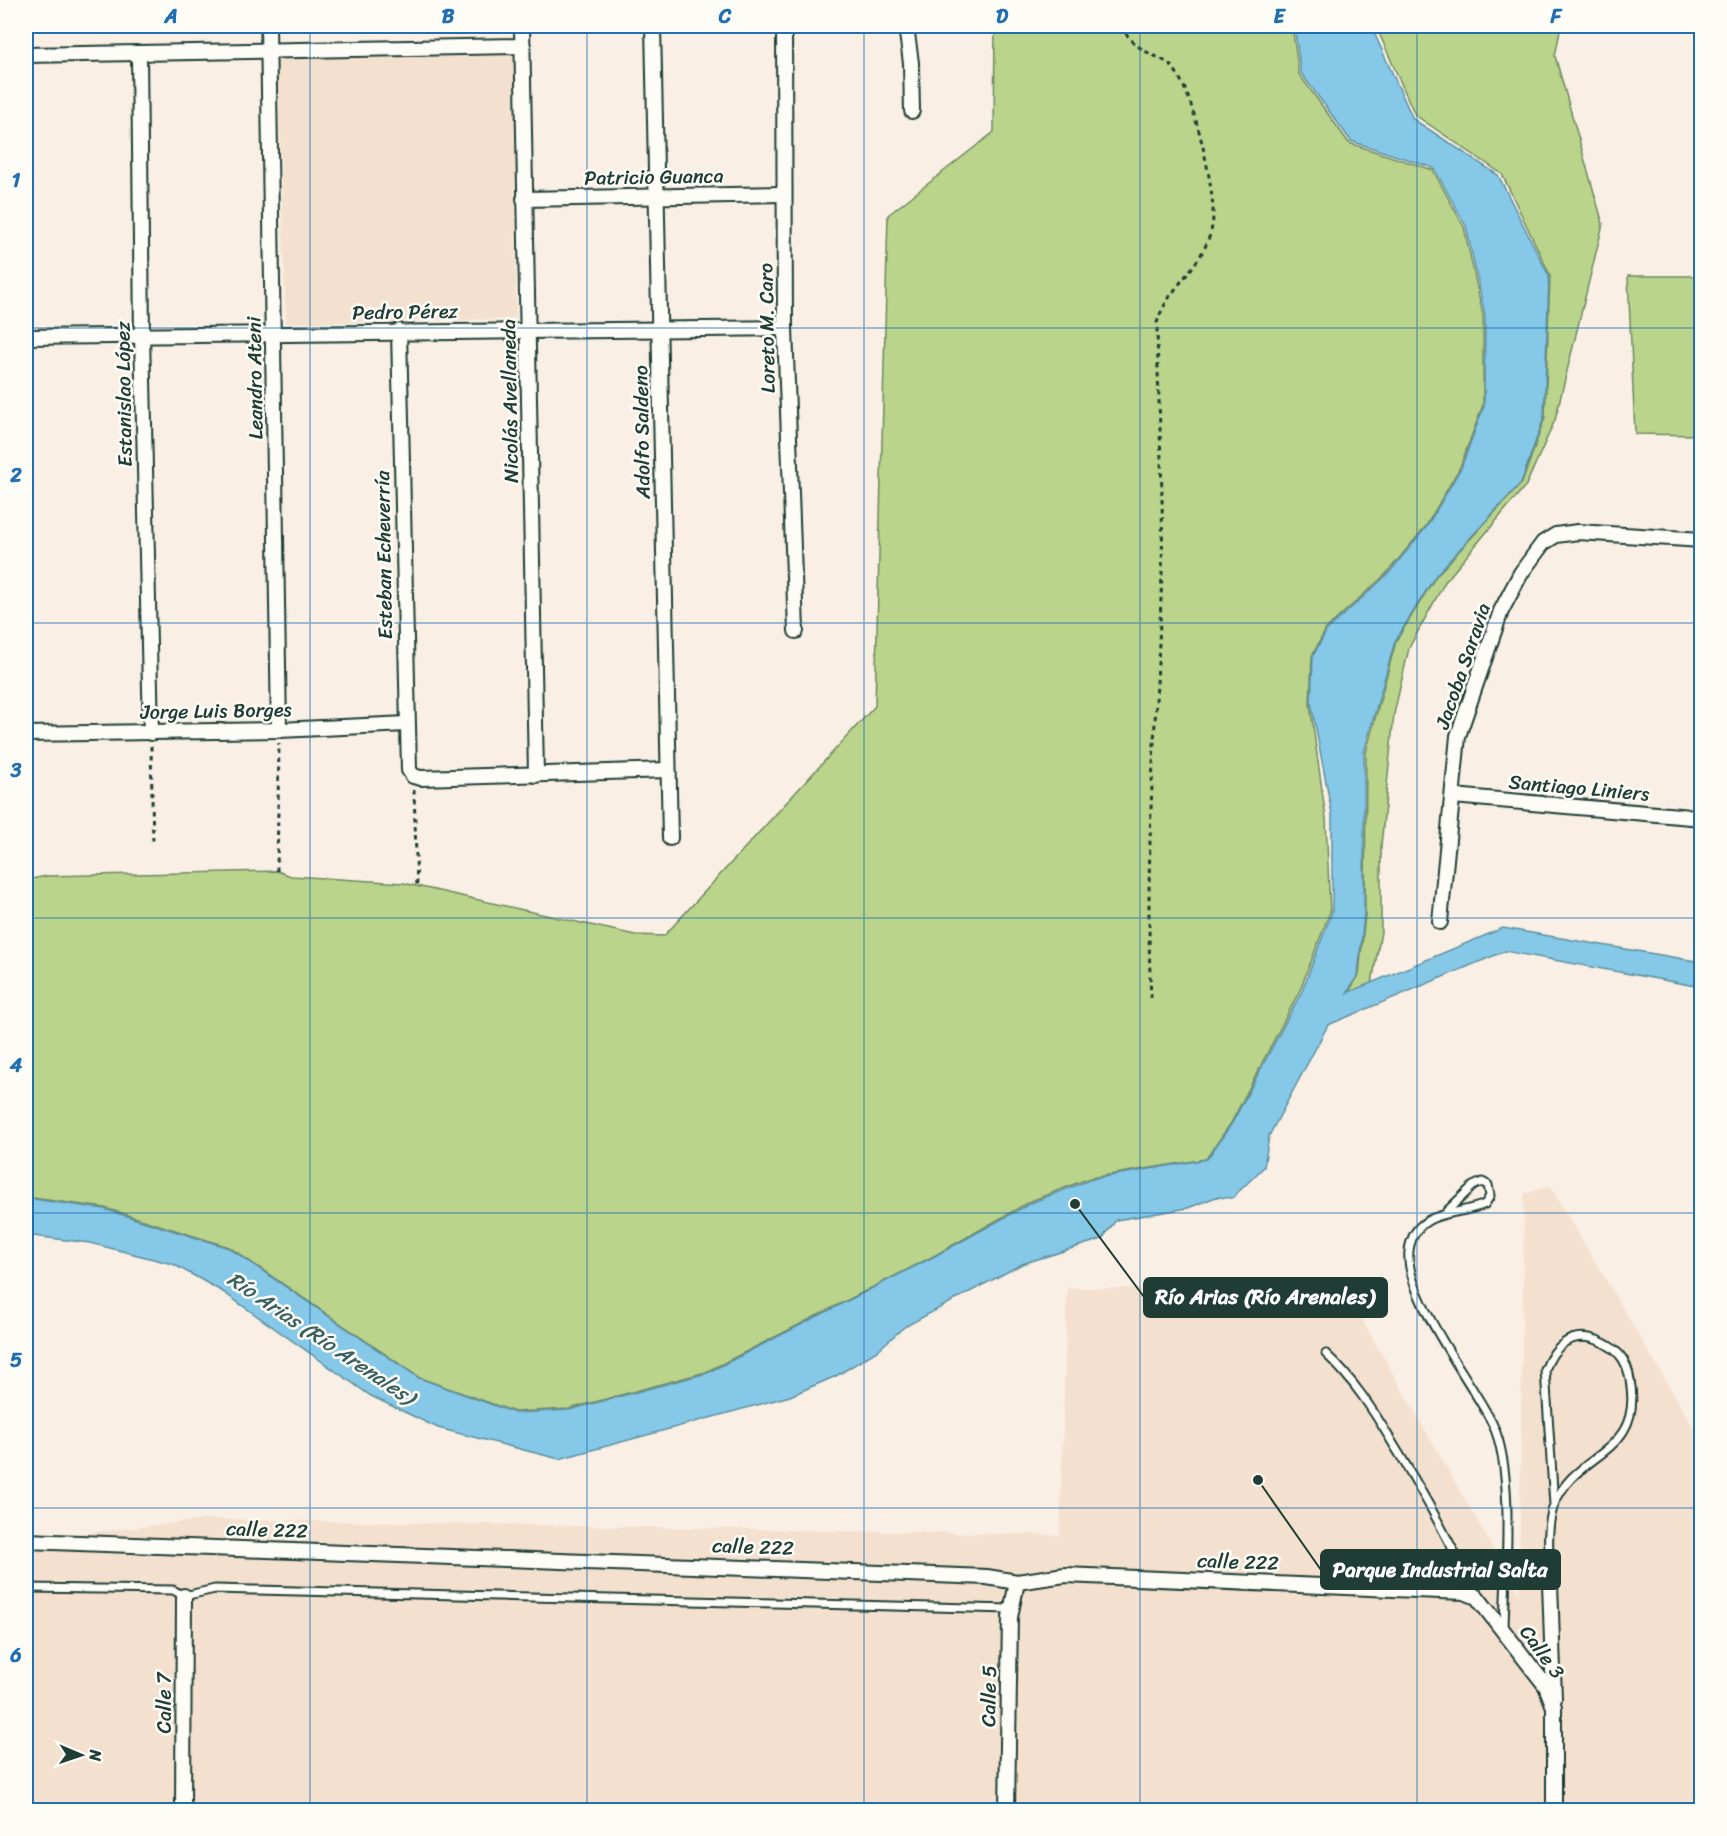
<svg xmlns="http://www.w3.org/2000/svg" width="1727" height="1836" font-family="Sriracha,sans-serif">
	<rect width="100%" height="100%" fill="#f9efe4"/>
	<filter id="ink" filterUnits="userSpaceOnUse"><feTurbulence type="fractalNoise" baseFrequency=".0167" numOctaves="2"/><feDisplacementMap in="SourceGraphic" scale="12" xChannelSelector="R" yChannelSelector="G"/><feConvolveMatrix kernelMatrix="1 2 1 2 8 2 1 2 1" color-interpolation-filters="sRGB"/></filter>
	<g filter="url(#ink)">
		<g fill="#f4e0ce">
			<path d="M515,55L516,319L286,323L277,59Z"/>
			<path d="M1550,1186L1701,1440V1810H26V1540L211,1519L1060,1535L1067,1288L1345,1290L1519,1594L1524,1194Z"/>
		</g>
		<g fill="#bbd48b" stroke="#6d8860" stroke-width="1.5">
			<path d="M995,26H1292L1299,74L1349,143L1433,170L1464,227L1483,315V405L1460,467L1426,526L1386,574L1326,629L1312,656L1310,704L1326,819L1330,912L1300,990L1231,1123L1206,1159L1090,1178L1031,1201L932,1257L706,1372L569,1409L515,1412L420,1378L229,1247L105,1208L26,1197V880L47,876L277,871L291,876L403,883L635,935L664,936L875,706L888,215L994,132Z"/>
			<path d="M1376,26H1561L1555,56L1603,224L1555,420L1526,485L1445,582L1409,648L1394,714L1381,846V932L1372,983L1348,993L1359,975L1365,914L1366,752L1396,641L1436,576L1522,483L1545,417L1550,275L1502,174L1415,115Z"/>
			<path d="M1628,276H1701V435L1635,434Z"/>
		</g>
		<path fill="#86c8e7" stroke="#5d909f" stroke-width="1.5" d="M1294,26H1371L1413,119L1498,175L1549,276L1544,417L1521,483L1436,575L1395,641L1364,752V914L1358,975L1347,993L1503,928L1701,962V987L1505,951L1328,1025L1269,1136L1264,1167L1232,1198L1216,1197L1188,1208L1116,1220L1102,1239L1022,1264L904,1327L877,1351L836,1376L790,1396L559,1459L438,1428L371,1396L223,1292L173,1264L90,1243L26,1235V1198L104,1209L229,1248L419,1378L515,1413L569,1410L707,1373L933,1257L1033,1202L1092,1179L1207,1159L1232,1123L1302,991L1332,912V814L1311,703L1313,656L1327,630L1388,574L1427,526L1461,468L1484,406L1485,315L1466,226L1434,168L1351,141L1301,73Z"/>
		<g fill="none" stroke-linecap="round" stroke-linejoin="round">
			<g stroke="#1f3d34" stroke-width="11">
				<g id="service">
					<path d="M1447,1211L1473,1186L1482,1182L1488,1185L1490,1196L1485,1204C1460,1216 1419,1208 1410,1245C1398,1290 1473,1382 1493,1425C1515,1472 1505,1575 1504,1629"/>
					<path d="M1326,1354C1353,1379 1373,1410 1392,1442C1423,1492 1450,1542 1476,1595"/>
					<path d="M1550,1583C1550,1558 1545,1530 1554,1505C1575,1450 1644,1457 1630,1380C1627,1359 1617,1348 1597,1340C1571,1331 1554,1346 1545,1370L1554,1505"/>
					<path d="M26,1588L173,1590L184,1596L215,1589L1011,1609"/>
				</g>
			</g>
			<g stroke="#1f3d34" stroke-width="18">
				<g id="minor">
					<path d="M268,26L279,730"/>
					<path d="M522,26L536,775"/>
					<path d="M653,26L670,838"/>
					<path d="M784,26L785,328L796,631"/>
					<path d="M906,26L911,63L912,111"/>
					<path d="M139,54L142,335L151,733"/>
					<path d="M26,55L523,46"/>
					<path d="M524,199L784,194"/>
					<path d="M399,331L409,770L413,776L421,778L668,770"/>
					<path d="M26,337L785,328"/>
					<path d="M26,734L279,730L407,724"/>
					<path d="M1453,796L1702,818"/>
					<path d="M1440,922L1458,736L1501,611L1521,573L1543,543L1556,535L1578,532L1702,540"/>
					<path d="M26,1541L987,1577L1017,1582L1065,1575L1464,1592L1477,1597L1546,1686L1554,1707V1810"/>
					<path d="M1550,1583L1554,1699"/>
					<path d="M183,1810L184,1596"/>
					<path d="M1007,1810L1010,1617L1017,1582"/>
				</g>
			</g>
			<g stroke="#1f3d34" stroke-width="3" stroke-dasharray="4.5 4.5" stroke-linecap="butt">
				<path d="M1120,26C1126,34 1133,43 1142,49C1152,56 1164,58 1173,68C1193,91 1214,184 1213,216C1213,226 1210,237 1205,247C1192,274 1165,294 1157,323C1158,406 1164,490 1162,573C1157,715 1144,856 1151,998"/>
				<path d="M151,746L153,845"/>
				<path d="M414,790L417,889"/>
				<path d="M277,871L279,743"/>
			</g>
			<use href="#service" stroke="#fdfcf7" stroke-width="7"/>
			<use href="#minor" stroke="#fdfcf7" stroke-width="14"/>
		</g>
	</g>
	<path fill="none" stroke="#1f6fb2" stroke-width="1.5" stroke-opacity="0.55" d="M310,26V1810M587,26V1810M864,26V1810M1140,26V1810M1417,26V1810M26,328H1702M26,623H1702M26,918H1702M26,1213H1702M26,1508H1702"/>
	<g text-anchor="middle" dominant-baseline="central" stroke-width="5" stroke-linejoin="round" paint-order="stroke">
		<g font-size="20" fill="#1f3d34" stroke="#fdfcf7">
			<text transform="translate(654 177) rotate(-1)">Patricio Guanca</text>
			<text transform="translate(405 312) rotate(-1)">Pedro Pérez</text>
			<text transform="translate(767 328) rotate(-91)">Loreto M. Caro</text>
			<text transform="translate(255 378) rotate(-91)">Leandro Ateni</text>
			<text transform="translate(124 394) rotate(-91)">Estanislao López</text>
			<text transform="translate(510 401) rotate(-91)">Nicolás Avellaneda</text>
			<text transform="translate(642 432) rotate(-91)">Adolfo Saldeno</text>
			<text transform="translate(384 555) rotate(-91)">Esteban Echeverría</text>
			<text transform="translate(1463 666) rotate(-71)">Jacoba Saravia</text>
			<text transform="translate(216 711) rotate(-1)">Jorge Luis Borges</text>
			<text transform="translate(1579 788) rotate(5)">Santiago Liniers</text>
			<text transform="translate(267 1530) rotate(2)">calle 222</text>
			<text transform="translate(753 1547) rotate(2)">calle 222</text>
			<text transform="translate(1238 1562) rotate(2)">calle 222</text>
			<text transform="translate(1542 1652) rotate(54)">Calle 3</text>
			<text transform="translate(989 1696) rotate(-89)">Calle 5</text>
			<text transform="translate(164 1703) rotate(-90)">Calle 7</text>
		</g>
		<g font-size="21" font-style="italic" fill="#396061" stroke="#fdfcf7">
			<text transform="translate(321 1338) rotate(34)">Río Arias (Río Arenales)</text>
		</g>
	</g>
	<path fill="none" stroke="#1f3d34" stroke-width="2" d="M1075 1204L1144 1297M1258 1480L1321 1570"/>
	<g fill="#1f3d34" stroke="#fdfcf7" stroke-width="2">
		<circle cx="1075" cy="1204" r="6"/>
		<circle cx="1258" cy="1480" r="6"/>
	</g>
	<g fill="#1f3d34" stroke="#1f3d34" stroke-width="2">
		<rect x="1144" y="1278" width="243" height="39" rx="6"/>
		<rect x="1321" y="1550" width="239" height="39" rx="6"/>
	</g>
	<g font-size="21" text-anchor="middle" font-weight="bold" fill="#fff">
		<text x="1265" y="1304">Río Arias (Río Arenales)</text>
		<text x="1440" y="1577">Parque Industrial Salta</text>
	</g>
	<rect width="1727" height="1836" fill="none" stroke="#fdfcf7" stroke-width="66"/>
	<g transform="translate(81 1755) rotate(92)" stroke="#fdfcf7" stroke-width="4.5" paint-order="stroke">
	<path d="M0-4.5L10 22L0 15L-10 22Z" fill="#1f3d34"/>
	<text y="-9" font-size="16" font-weight="bold" text-anchor="middle" fill="#1f3d34">N</text>
	</g>
	<rect x="33" y="33" width="1661" height="1770" fill="none" stroke="#1f6fb2" stroke-width="2"/>
	<g font-size="20" text-anchor="middle" font-weight="bold" fill="#1f6fb2">
		<text x="171" y="23">A</text>
		<text x="448" y="23">B</text>
		<text x="725" y="23">C</text>
		<text x="1002" y="23">D</text>
		<text x="1279" y="23">E</text>
		<text x="1556" y="23">F</text>
		<text x="16" y="187">1</text>
		<text x="16" y="482">2</text>
		<text x="16" y="777">3</text>
		<text x="16" y="1072">4</text>
		<text x="16" y="1367">5</text>
		<text x="16" y="1662">6</text>
	</g>
</svg>
